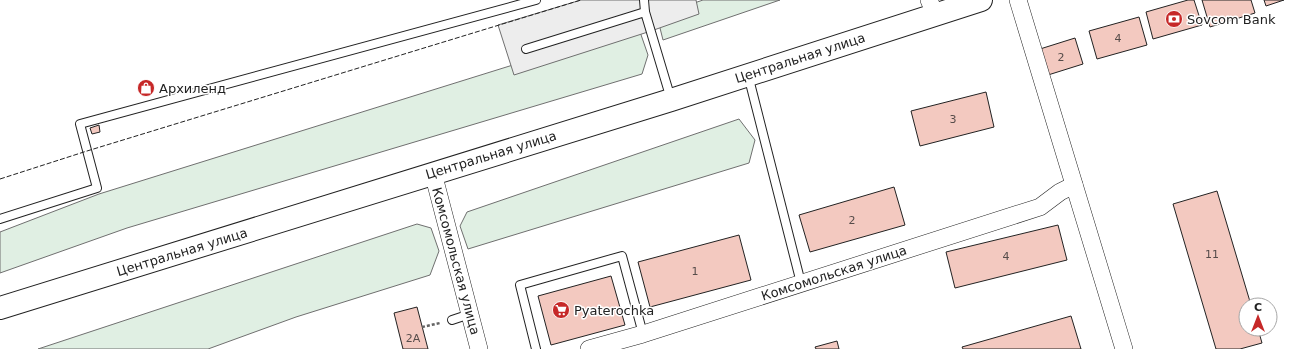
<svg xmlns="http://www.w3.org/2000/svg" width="1290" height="349" font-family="'DejaVu Sans',sans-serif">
	<rect width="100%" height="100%" fill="#fff"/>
	<g fill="#e0efe3" stroke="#6f6f6f">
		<path d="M703,0H780L663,40L657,16Z"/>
		<path d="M638,26L648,55L642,74L127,228L0,273V232L99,194Z"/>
		<path d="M739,119L755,140L749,163L468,249L460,226L467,212Z"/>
		<path d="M417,224L431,228L439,251L430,275L296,317L208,349H38Z"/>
	</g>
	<path fill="#ededed" stroke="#6f6f6f" d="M581,0H696L699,14L651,31L514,75L498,25Z"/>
	<g fill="#f3c9c0" stroke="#222">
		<path d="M1188,0H1194L1202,25L1153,39L1146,12Z"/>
		<path d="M1202,0H1251L1255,13L1210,27Z"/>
		<path d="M1264,0H1284L1266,6Z"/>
		<path d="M1139,17L1147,45L1097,59L1089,31Z"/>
		<path d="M1075,38L1083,64L1048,75L1040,49Z"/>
		<path d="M986,92L994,127L920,146L911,111Z"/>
		<path d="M99,125L100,132L92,134L90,128Z"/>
		<path d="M894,187L905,225L810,252L799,215Z"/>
		<path d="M1217,191L1251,305H1246V329H1258L1262,343L1240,349H1216L1173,204Z"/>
		<path d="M1058,225L1067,260L955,288L946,252Z"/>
		<path d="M739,235L751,280L650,307L638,262Z"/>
		<path d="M611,276L625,325L551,345L538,296Z"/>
		<path d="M417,307L428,349H403L394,313Z"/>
		<path d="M1071,316L1081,349H963L962,347Z"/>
		<path d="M837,341L839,349H816L815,347Z"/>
	</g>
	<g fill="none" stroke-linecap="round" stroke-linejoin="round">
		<g stroke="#222" stroke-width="10">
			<g id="lane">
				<path d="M644,0L645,12"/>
				<path d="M526,49L645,12L671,99"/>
				<path d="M748,75L801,283"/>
				<path d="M0,219L97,188L80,124L536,0"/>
				<path d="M452,320L470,314"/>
				<path d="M536,349L520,285L622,256L643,334"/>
			</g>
		</g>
		<g stroke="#222" stroke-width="18">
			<g id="street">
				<path d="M929,0L935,14"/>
				<path d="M1018,0L1124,349"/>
				<path d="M433,173L479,349"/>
				<path d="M589,349L643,334L1040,207L1060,192L1074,185"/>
			</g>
		</g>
		<g stroke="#222" stroke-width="24">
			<path id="secondary" d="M0,308L671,100L981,0"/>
		</g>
		<path stroke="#646464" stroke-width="2.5" stroke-dasharray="3 2" stroke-linecap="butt" d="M422,327L440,323"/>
		<use href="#lane" stroke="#fff" stroke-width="8"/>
		<use href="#street" stroke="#fff" stroke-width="17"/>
		<use href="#secondary" stroke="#fff" stroke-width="22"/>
		<path stroke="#222" stroke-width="1" stroke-dasharray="5 2" stroke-linecap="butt" d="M0,179L87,151L581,0"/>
	</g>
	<defs>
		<g id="bank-disc" transform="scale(0.9)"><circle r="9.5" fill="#c62828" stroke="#fff"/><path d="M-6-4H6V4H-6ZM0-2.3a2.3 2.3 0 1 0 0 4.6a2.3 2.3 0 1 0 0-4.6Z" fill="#fff"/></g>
		<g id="shop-disc" transform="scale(0.9)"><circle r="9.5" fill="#c62828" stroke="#fff"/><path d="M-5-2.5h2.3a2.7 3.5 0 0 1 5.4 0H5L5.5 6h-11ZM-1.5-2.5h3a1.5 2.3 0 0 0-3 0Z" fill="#fff"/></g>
		<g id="supermarket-disc" transform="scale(0.9)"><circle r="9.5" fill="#c62828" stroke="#fff"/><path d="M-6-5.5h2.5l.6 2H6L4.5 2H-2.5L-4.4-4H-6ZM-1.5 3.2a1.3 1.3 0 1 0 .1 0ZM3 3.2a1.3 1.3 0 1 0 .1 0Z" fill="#fff"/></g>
	</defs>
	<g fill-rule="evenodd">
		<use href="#bank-disc" x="1174" y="19"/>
		<use href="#shop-disc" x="146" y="88"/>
		<use href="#supermarket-disc" x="561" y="310"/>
	</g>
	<g text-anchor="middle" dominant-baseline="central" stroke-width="3" stroke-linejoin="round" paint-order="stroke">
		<g font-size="11" fill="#564c4a">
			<text x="1118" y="38">4</text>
			<text x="1061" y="57">2</text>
			<text x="953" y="119">3</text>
			<text x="852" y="220">2</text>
			<text x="1212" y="254">11</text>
			<text x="1006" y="256">4</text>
			<text x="695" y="271">1</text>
			<text x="413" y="338">2А</text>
		</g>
		<g font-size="13" fill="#222" stroke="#fff" text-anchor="start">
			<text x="1187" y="19">Sovcom Bank</text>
			<text x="159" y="88">Архиленд</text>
			<text x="574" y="310">Pyaterochka</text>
		</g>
		<g font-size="13" fill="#222" stroke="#fff">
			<text transform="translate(800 58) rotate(-18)">Центральная улица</text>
			<text transform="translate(491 155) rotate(-17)">Центральная улица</text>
			<text transform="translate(182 252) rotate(-17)">Центральная улица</text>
			<text transform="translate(456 261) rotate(75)">Комсомольская улица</text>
			<text transform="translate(834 273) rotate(-18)">Комсомольская улица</text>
		</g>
	</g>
	<g transform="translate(1258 317)"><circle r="19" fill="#ffffff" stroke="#a7a7a7"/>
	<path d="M0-3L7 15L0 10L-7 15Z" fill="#c62828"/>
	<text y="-6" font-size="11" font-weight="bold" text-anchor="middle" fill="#222222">С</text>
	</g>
</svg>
